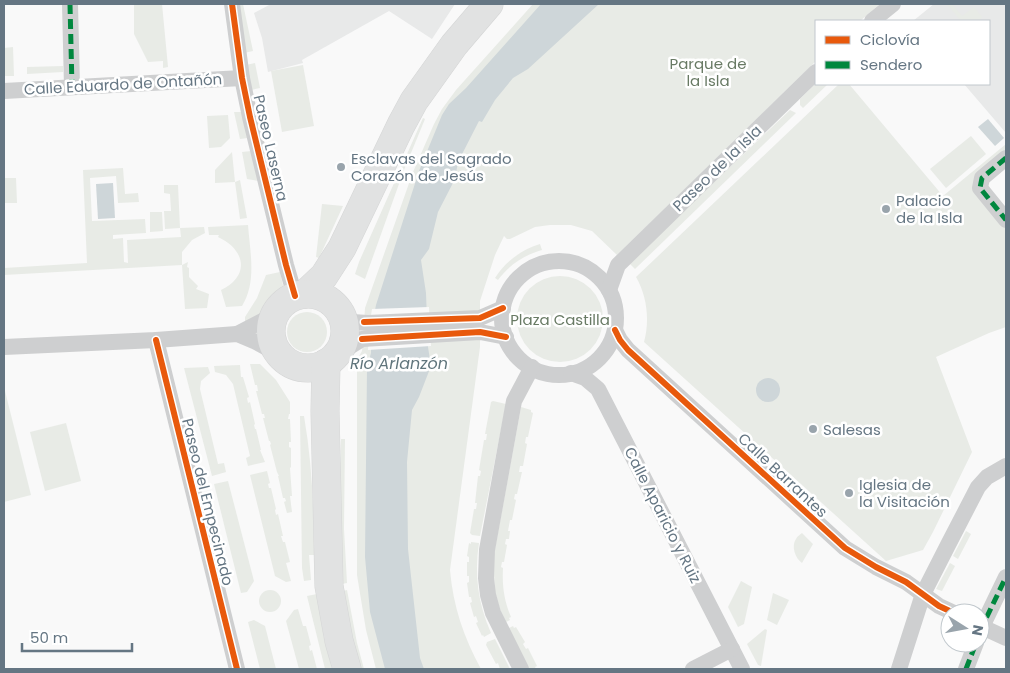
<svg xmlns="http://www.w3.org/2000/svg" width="1010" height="673" font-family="Poppins,sans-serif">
	<rect width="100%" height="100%" fill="#f9f9f9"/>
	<g fill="#e8e9e9">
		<path d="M271,4H455L432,39L389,11L302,60L303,63L268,72L262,38L254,13Z"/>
		<path d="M934,4H1006V133L964,84H989V21H913Z"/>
	</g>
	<g fill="#e8ebe6">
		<path d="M134,4H162L168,67L163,68V61L148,62L134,34Z"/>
		<path d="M237,4H243L253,51L244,53Z"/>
		<path d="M533,4H880L860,21H816V61L617,255L592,231L571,225H550L535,227L510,239H507L504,236L495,255L480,301V347L450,570C453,606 464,638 481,669H376L366,630L357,575V360L362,351L365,308L413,172L434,124L442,109L456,90Z"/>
		<path d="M947,4H952L962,16L974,7L982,17L978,21H961Z"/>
		<path d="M13,47L14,76H4V48Z"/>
		<path d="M255,63L260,88L251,90L246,65Z"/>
		<path d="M303,65L314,126L282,132L271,71Z"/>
		<path d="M63,66V72L27,74V67Z"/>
		<path d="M816,83L828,84L803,108L800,105V99Z"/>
		<path d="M839,84H849L943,196L1006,144V153L974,180L995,216L1006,229V327L989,333L936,357L972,452L933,532L923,550L886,561L644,342C650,320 647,296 636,277Z"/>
		<path d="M790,110L796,113L635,269L629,263Z"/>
		<path d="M234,112H242L248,138L240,139Z"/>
		<path d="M228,115L230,138L221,147L209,148L207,116Z"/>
		<path d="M423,118L425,119L404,170L365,279L355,274L359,262Z"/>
		<path d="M971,136L986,154L946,188L930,169Z"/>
		<path d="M251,151L259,181L247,179L242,152Z"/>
		<path d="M232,152L235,182L240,180L247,218L240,219L235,182L215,183V170Z"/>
		<path d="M123,168L125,194L138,193L139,202L118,203L116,176L90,178L92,221L145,219L146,233L113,235V239L123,238L124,262L128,263L127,240L181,237L180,228L165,229L164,211H171L170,194L164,193V185H178L180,228L204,227L205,233L192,240L182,252V265L188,262L187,267L189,268V277L198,286L196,289L209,294L207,308L185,309L182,265L4,275V268L87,263L83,170Z"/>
		<path d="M4,178H16L17,203H4Z"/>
		<path d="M322,204L343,206L319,258L316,257Z"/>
		<path d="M150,212H162L163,231L150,232Z"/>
		<path d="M248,225C250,252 257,282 242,306L226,307L221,290C250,276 246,250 218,237L219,235H209L208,227Z"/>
		<path d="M540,244L542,250C524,255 509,265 498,280L495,278C506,261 521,250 540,244Z"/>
		<path d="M280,272L284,290L270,308L245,324V317L257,298L266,275Z"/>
		<circle cx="560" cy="319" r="43"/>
		<circle cx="307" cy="332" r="20"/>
		<path d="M250,364H260L276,380L290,402V414H289L288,419H290L291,442H289V447L291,448V467L290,468L292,496H290L292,512L287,513L284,502L286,501L285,498H283L278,476H279L277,472L270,445L271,444L270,441H269L263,418H265L264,414H262L256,391H258L257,385H255Z"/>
		<path d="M240,365L241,377H243L249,397L247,398L248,403L250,402L255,424L254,425L255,429H256L261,450H260L265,462L248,466L246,458L250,456L233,384L226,375L215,372L214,366Z"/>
		<path d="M208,367L210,373L201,381L200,389L218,464L224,463L226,472L212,476L184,368Z"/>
		<path d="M4,387L31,495L4,502Z"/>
		<path d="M493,401L506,404L480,536L472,535L470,533L474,509H476L477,503H475L478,476H480L481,471L479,470L484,440H486L487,434H485L491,402Z"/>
		<path d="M521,407L531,410V412L533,413L528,437H526L525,443L527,444L523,466H520L519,472H522L517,494H515L514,499L516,500L512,520H510L508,531H510L509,539H506L505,544L507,545L504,562H502L501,567L503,568C502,585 504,601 511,617L509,618L510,620L504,623L495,592L493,560Z"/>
		<path d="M300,416H304C312,462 314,508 314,555H309L311,580L304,581L302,568Z"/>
		<path d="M66,423L81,481L45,491L30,432Z"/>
		<path d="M341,439H345L344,529L347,583L342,584L339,530Z"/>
		<path d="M267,471L270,483L268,484L269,488H271L276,509L275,510L276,515L278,514L283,536H281L283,542H285L290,562L286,563L291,581L286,582L275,576L250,475Z"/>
		<path d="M228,481L254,581L247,592L241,593L214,484Z"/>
		<path d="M966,531L971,534L958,559L953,556Z"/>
		<path d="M802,533L813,544L802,563C795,558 791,546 796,539C797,536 800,535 802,533Z"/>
		<path d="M471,542L479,543C474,574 478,604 491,633L484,637L483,635L482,636L476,623L478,622L476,616L474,617L470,603L472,602L471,597H469L467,583L469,582V576H467V562H469V557L467,556L469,543L471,544Z"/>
		<path d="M950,563L955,566L942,591L936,589Z"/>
		<path d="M741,581L752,587L744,624L738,627L728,607Z"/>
		<path d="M347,590L357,643L364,669H359L353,645L343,591Z"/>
		<circle cx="270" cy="601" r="11"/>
		<path d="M773,593L789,600L777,625L767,620Z"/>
		<path d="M317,594L324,638L332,669H325L307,596Z"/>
		<path d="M298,609L303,626H306L311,645L309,646L310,651L312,650L317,669H299L286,621L294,610Z"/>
		<path d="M254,620L265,626L276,669H260L248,622Z"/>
		<path d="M513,626L514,628L516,627L525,642L523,644L526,649L528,648L537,666L535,667L536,669H528L507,629Z"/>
		<path d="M765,629L767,630L761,666L758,665L747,644Z"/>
		<path d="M495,639L510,669H500L498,663L496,664L486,645L487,642Z"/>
	</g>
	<g fill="#ced6d9">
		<path d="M541,4H599L528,69L513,78L495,100L482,122L479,121L458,162L455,179L438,212L429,249L421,260L426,293L428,347L431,366L419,397L412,410L407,462L408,549L420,658L424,669H385L370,612L365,557L367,368L371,353V330L376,305L419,171L442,115L449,104L466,88Z"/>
		<path d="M988,119L1004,138L995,146L978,127Z"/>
		<path d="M113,183L115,218L98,219L96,184Z"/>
		<circle cx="768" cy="390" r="12"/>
	</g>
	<path fill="#f9f9f9" d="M429,307L431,346L368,350L369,329L372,309Z"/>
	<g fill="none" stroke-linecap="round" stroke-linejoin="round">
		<g stroke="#d5d6d6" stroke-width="29">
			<g id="trunk">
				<path d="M305,294L324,276L342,248L401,125L414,101L454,45L489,4"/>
				<circle cx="308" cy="331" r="37"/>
				<path d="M326,363L325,411L329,586L339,641L347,669"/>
			</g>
		</g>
		<g stroke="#cecfd0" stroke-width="16">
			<path d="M70,4L72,87"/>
			<path d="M232,4L242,78L250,117L286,265L295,296"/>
			<path d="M872,21L893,4"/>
			<path d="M4,91L242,78"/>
			<path d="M1006,158L982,178L980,188L1006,220"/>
			<circle cx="559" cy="318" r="57"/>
			<path d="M609,290L618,265L816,72"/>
			<path d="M341,315L352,322L368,323L480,318L503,308"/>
			<path d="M615,330L620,340L628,350L845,548L876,567L906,582L939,606L954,613"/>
			<path d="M237,334L274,315"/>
			<path d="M156,340L237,669"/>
			<path d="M4,347L156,340L237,334L256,342L280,355"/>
			<path d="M335,356L362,339L480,332L506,337"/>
			<path d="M571,373L585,378L598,389L742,669"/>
			<path d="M980,626L1006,638"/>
			<path d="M980,631L1006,577"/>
			<path d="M521,669L493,613L488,595L486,578L487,550L514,401L532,367"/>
			<path d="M693,669L732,649"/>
			<path d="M899,669L923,594L949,543L978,487L987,477L1006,466"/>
			<path d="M966,669L976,643"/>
		</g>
		<use href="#trunk" stroke="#e1e2e2" stroke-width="28"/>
		<g stroke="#00873e" stroke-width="5" stroke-dasharray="10 5" stroke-linecap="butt">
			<path d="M70,4L72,87"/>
			<path d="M1006,158L982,178L980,188L1006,220"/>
			<path d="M980,631L1006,577"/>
			<path d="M966,669L976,643"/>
		</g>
		<g stroke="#fff" stroke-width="9">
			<g id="cycleway">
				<path d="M232,4L242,78L250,117L286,265L295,296"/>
				<path d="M364,322L480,318L503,308"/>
				<path d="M615,330L620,340L628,350L845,548L876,567L906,582L939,606L954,613"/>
				<path d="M362,339L480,332L506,337"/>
				<path d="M156,340L237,669"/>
			</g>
		</g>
		<use href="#cycleway" stroke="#e8590c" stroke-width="6"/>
	</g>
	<g fill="#99a4ac" stroke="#fff" stroke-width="2">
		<circle cx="341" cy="167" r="5"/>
		<circle cx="886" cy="209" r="5"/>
		<circle cx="813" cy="429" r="5"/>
		<circle cx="849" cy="493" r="5"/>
	</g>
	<g text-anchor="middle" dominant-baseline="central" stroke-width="5" stroke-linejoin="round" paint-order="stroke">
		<g font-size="15" fill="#687a64" stroke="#fff">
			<text x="708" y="63">Parque de<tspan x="708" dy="17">la Isla</tspan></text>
			<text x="560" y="319">Plaza Castilla</text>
		</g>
		<g font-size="15" fill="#657683" stroke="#fff">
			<text transform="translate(123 84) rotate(-3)">Calle Eduardo de Ontañón</text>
			<text transform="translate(271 148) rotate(77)">Paseo Laserna</text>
			<text transform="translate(717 168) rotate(-44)">Paseo de la Isla</text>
			<text transform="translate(783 475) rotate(43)">Calle Barrantes</text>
			<text transform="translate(208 502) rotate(76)">Paseo del Empecinado</text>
			<text transform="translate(663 515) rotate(63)">Calle Aparicio y Ruiz</text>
		</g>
		<g font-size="15" fill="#657683" stroke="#fff" text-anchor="start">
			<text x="351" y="158">Esclavas del Sagrado<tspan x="351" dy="17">Corazón de Jesús</tspan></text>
			<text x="896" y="200">Palacio<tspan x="896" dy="17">de la Isla</tspan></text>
			<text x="823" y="429">Salesas</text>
			<text x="859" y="484">Iglesia de<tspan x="859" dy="17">la Visitación</tspan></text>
		</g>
		<g font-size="16" font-style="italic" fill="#60757c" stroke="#fff">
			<text x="399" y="363">Río Arlanzón</text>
		</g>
	</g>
	<rect width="1010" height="673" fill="none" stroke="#657683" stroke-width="10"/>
	<rect x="815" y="20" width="175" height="65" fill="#ffffff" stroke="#c1c8cd"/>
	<rect x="825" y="36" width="25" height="8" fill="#e8590c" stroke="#c1c8cd"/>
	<text x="860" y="45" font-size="15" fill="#657683">Ciclovía</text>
	<rect x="825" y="61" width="25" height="8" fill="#00873e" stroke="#c1c8cd"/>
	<text x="860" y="70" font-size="15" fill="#657683">Sendero</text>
	<g transform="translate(965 628) rotate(101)"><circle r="24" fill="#ffffff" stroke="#c1c8cd"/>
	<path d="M0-4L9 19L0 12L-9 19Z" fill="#99a4ac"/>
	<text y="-8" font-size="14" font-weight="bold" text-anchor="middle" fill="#657683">N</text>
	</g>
	<path d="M22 643v8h110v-8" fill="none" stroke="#657683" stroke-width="2.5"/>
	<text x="30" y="643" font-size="15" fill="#657683" stroke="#ffffff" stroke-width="4" paint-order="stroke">50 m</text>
</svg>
